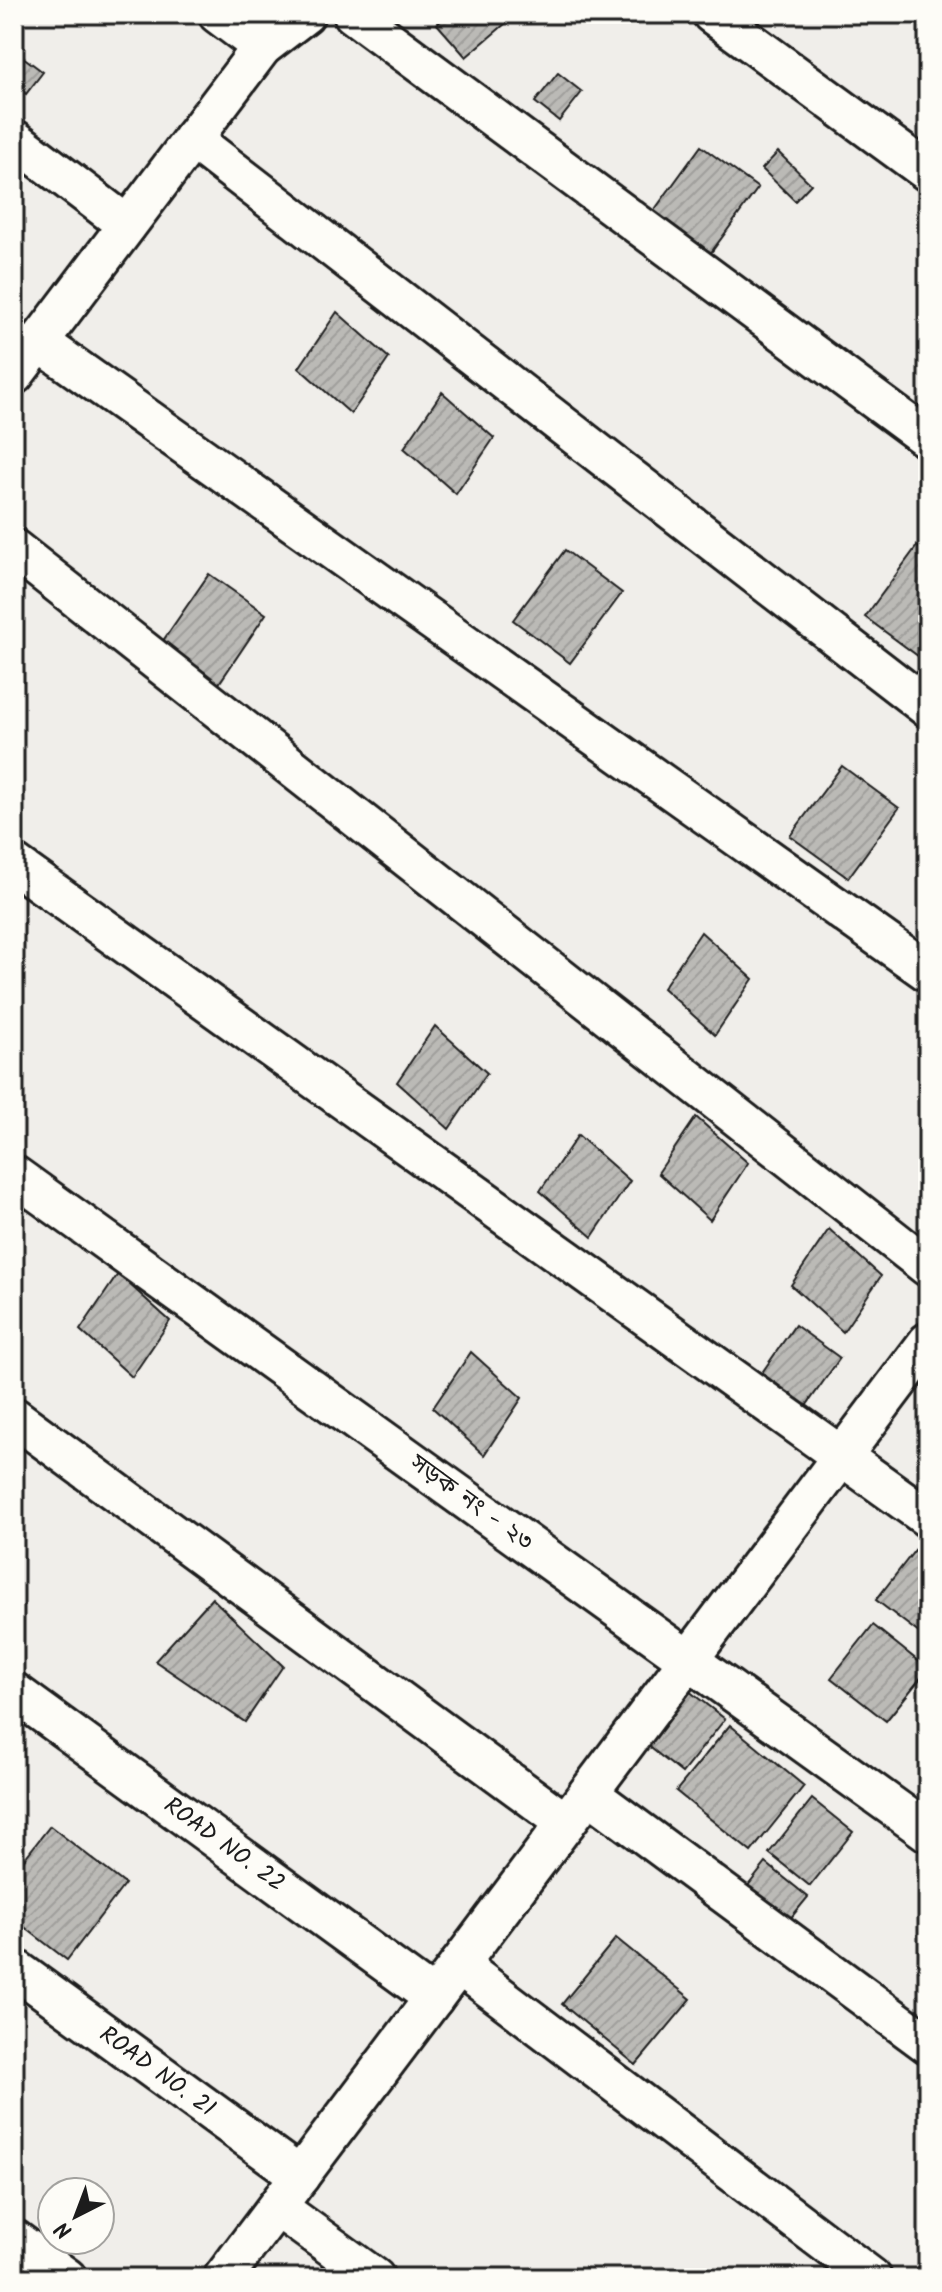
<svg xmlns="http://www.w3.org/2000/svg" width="942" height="2292" font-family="Kalam,'Noto Sans Bengali',sans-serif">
	<defs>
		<pattern id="building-hatch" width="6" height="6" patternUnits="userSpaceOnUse" patternTransform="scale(2)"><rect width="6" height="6" fill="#bbbab6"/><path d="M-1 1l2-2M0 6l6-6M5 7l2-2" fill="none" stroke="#a09f9c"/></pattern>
	</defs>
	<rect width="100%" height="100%" fill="#f0eeea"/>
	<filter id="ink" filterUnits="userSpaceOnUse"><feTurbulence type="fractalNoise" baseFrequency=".0125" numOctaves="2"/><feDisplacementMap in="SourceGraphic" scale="16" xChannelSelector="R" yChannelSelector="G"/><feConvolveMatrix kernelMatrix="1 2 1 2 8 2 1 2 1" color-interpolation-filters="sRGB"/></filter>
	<g filter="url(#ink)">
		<g fill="url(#building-hatch)" stroke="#1c1c1c" stroke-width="2">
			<path d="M449,14H496L505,24L466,57L437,24Z"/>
			<path d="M15,51L43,72L26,94L14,85Z"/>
			<path d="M558,73L582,92L559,121L535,102Z"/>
			<path d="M701,146L758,188L707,258L650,216Z"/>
			<path d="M778,152L811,184L795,201L762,169Z"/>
			<path d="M337,312L389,358L351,414L299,368Z"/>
			<path d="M442,392L494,438L456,494L404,448Z"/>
			<path d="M917,546L928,555V651L922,659L865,617Z"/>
			<path d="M565,550L622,593L570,663L513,620Z"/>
			<path d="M209,574L266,614L218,685L160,645Z"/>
			<path d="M842,766L899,808L848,878L790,836Z"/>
			<path d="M701,932L753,979L715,1035L663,988Z"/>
			<path d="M435,1026L487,1073L449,1129L397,1082Z"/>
			<path d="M696,1117L748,1163L710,1220L658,1173Z"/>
			<path d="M578,1135L630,1181L592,1237L540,1191Z"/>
			<path d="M829,1229L881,1276L843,1332L791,1285Z"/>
			<path d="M118,1274L170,1321L132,1377L80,1330Z"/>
			<path d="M795,1325L840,1358L806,1406L761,1374Z"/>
			<path d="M471,1352L522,1398L484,1455L433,1408Z"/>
			<path d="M918,1546L928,1554V1640L876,1600Z"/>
			<path d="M212,1598L283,1666L245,1722L155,1661Z"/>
			<path d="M873,1625L928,1669L886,1721L831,1678Z"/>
			<path d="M684,1687L725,1719L682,1773L641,1740Z"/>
			<path d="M730,1725L804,1786L751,1852L676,1791Z"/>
			<path d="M812,1799L853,1832L810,1886L769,1853Z"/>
			<path d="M50,1826L125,1884L67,1960L14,1919V1872Z"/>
			<path d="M766,1863L808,1897L785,1925L743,1892Z"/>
			<path d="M616,1938L691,1999L636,2065L562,2004Z"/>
		</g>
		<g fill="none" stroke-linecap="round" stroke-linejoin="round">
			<g stroke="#1c1c1c" stroke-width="44">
				<g id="minor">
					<path d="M218,14L262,47"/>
					<path d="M353,14L928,439"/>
					<path d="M712,14L928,172"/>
					<path d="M14,139L127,225"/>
					<path d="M192,139L928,708"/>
					<path d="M39,342L928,972"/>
					<path d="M14,375L262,47L305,14"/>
					<path d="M14,549L928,1267"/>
					<path d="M14,864L928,1518"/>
					<path d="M14,1175L928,1832"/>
					<path d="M14,1417L566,1823"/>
					<path d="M14,1692L434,1998"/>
					<path d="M588,1793L928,2044"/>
					<path d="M459,1965L872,2278"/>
					<path d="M14,1968L300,2176"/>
					<path d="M277,2207L375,2278"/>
					<path d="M14,2239L67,2278"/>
					<path d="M223,2278L928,1342"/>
				</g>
			</g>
			<use href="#minor" stroke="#fdfcf7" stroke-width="38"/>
		</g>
	</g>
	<g text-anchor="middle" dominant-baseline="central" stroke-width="6" stroke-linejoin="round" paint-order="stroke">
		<g font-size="24" fill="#1c1c1c" stroke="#fdfcf7">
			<text transform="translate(471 1503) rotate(36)">সড়ক নং - ২৩</text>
			<text transform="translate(224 1845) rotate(36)">ROAD NO. 22</text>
			<text transform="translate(157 2072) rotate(36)">ROAD NO. 21</text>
		</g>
	</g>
	<rect width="942" height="2292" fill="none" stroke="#fdfcf7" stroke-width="48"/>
	<rect x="24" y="24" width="894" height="2244" fill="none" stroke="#1c1c1c" stroke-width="3" filter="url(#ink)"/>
	<g transform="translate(76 2216) rotate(222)"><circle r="38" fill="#fdfcf7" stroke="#a3a29f" stroke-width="2"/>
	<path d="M0-6L14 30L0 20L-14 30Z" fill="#1c1c1c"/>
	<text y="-12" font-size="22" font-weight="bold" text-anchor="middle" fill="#1c1c1c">N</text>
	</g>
</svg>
